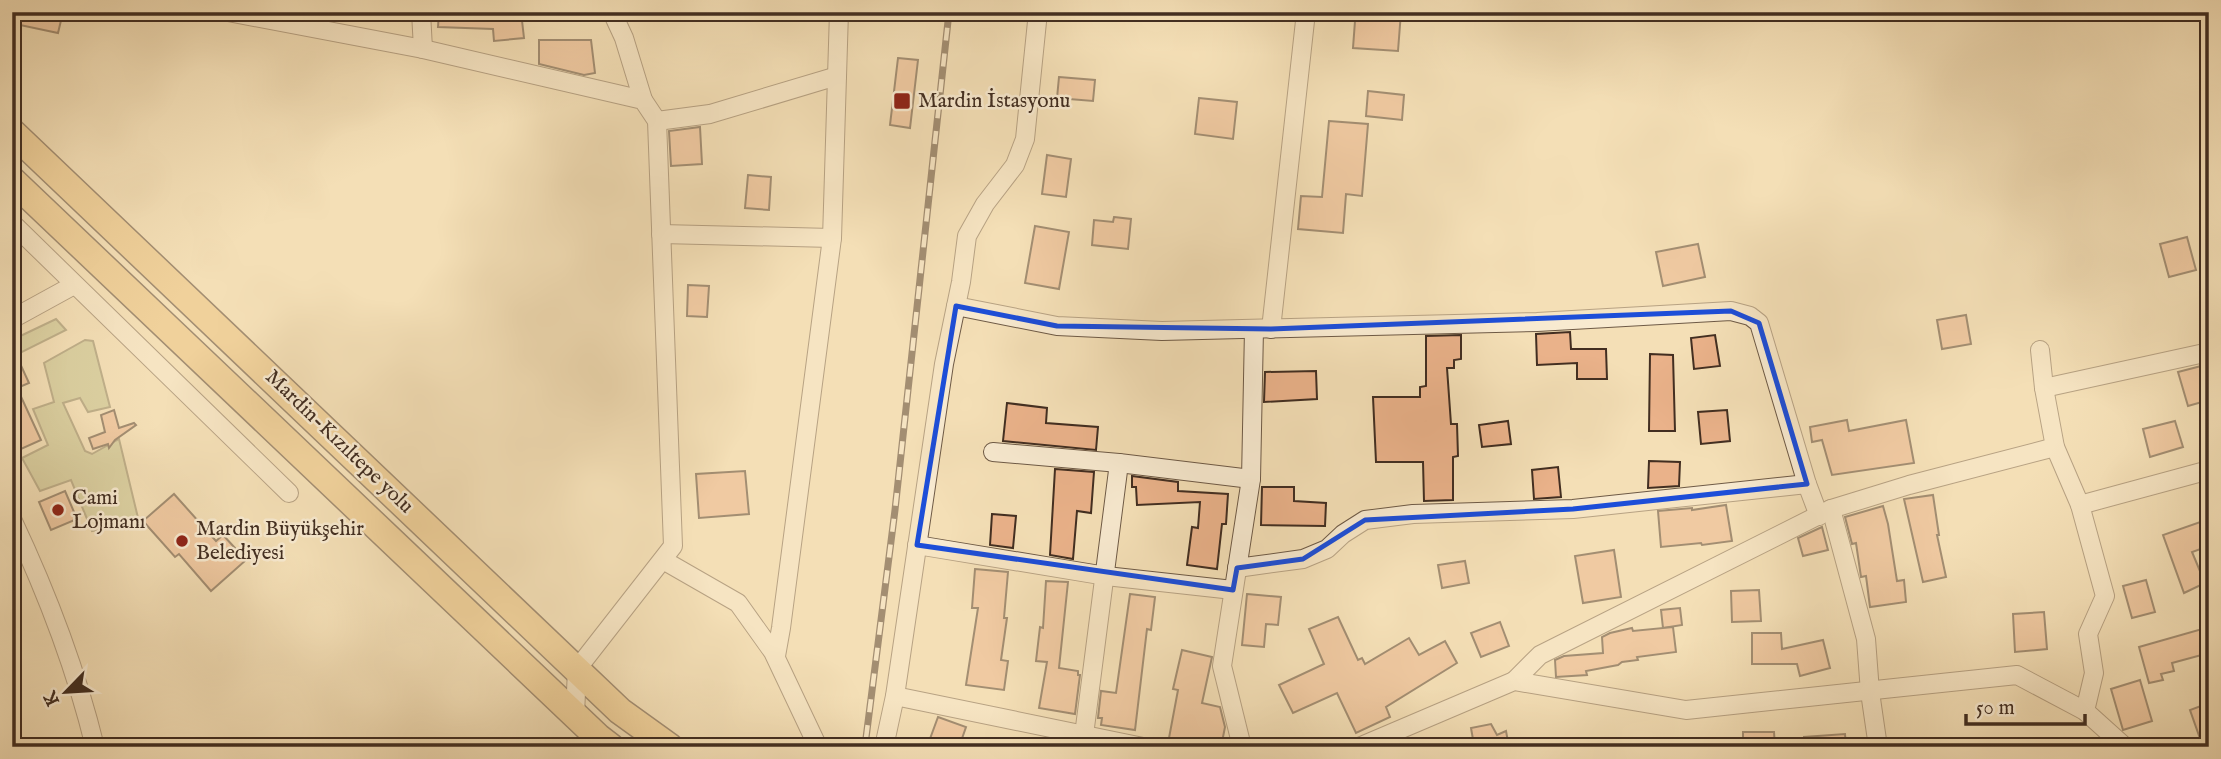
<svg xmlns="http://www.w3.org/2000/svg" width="2221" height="759" font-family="'IM FELL English',serif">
	<rect width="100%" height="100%" fill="#f4dfb6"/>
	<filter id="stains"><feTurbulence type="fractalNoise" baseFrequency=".00286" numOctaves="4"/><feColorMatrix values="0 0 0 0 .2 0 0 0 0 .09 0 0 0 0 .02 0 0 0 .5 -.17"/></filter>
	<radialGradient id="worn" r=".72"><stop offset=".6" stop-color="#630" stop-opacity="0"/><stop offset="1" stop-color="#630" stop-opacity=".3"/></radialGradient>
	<g fill="#bfc18b" stroke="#807856" stroke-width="2">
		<path d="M56,319L66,330L12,357V340Z"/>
		<path d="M85,340L93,341L110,407L88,412L80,398L63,403L85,451L92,454L119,439L139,522L92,531L71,480L40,491L22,458L48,445L33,409L54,402L44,363Z"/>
	</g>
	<g fill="#eab28a" stroke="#422e21" stroke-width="2">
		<path d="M23,12H63L58,33L20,25Z"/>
		<path d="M439,12H521L524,38L494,41L493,29L438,27Z"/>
		<path d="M1363,12H1401L1398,51L1353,48L1355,21H1363Z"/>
		<path d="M539,40H591L595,73L584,75L539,64Z"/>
		<path d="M898,58L918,60L910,128L890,125Z"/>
		<path d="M1059,77L1095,80L1093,101L1057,98Z"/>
		<path d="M1368,91L1404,95L1402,120L1366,116Z"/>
		<path d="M1199,98L1237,102L1233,139L1195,134Z"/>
		<path d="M1329,121L1368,124L1362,196L1346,194L1343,233L1298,229L1301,196L1322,197Z"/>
		<path d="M700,127L702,164L671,166L669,131Z"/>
		<path d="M1047,155L1071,159L1066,197L1042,194Z"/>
		<path d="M748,175L771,177L769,210L745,208Z"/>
		<path d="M1114,217L1131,219L1128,249L1092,245L1094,220L1113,222Z"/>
		<path d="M1035,226L1069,232L1059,289L1025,283Z"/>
		<path d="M2187,237L2196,270L2169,277L2160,244Z"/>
		<path d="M1698,244L1705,277L1663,286L1656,252Z"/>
		<path d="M688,285L709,286L707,317L687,316Z"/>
		<path d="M1966,315L1971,344L1942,349L1937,320Z"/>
		<path d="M1570,332L1571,349H1606L1607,379H1577V363L1537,365L1536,334Z"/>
		<path d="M1461,335V359L1454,360V368H1447L1451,424H1457L1458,456L1453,457V500L1424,501L1423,462H1376L1373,397H1420V387L1426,386V336Z"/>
		<path d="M1715,335L1720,366L1694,369L1691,338Z"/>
		<path d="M12,346L29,383L17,388L41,440L12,453Z"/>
		<path d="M1650,354L1673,355L1675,431H1649Z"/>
		<path d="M2205,365L2209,378V400L2188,406L2178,372Z"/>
		<path d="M1316,371L1317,399L1264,402L1265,372Z"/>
		<path d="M1007,403L1047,408L1046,423L1098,427L1096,450L1003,441Z"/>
		<path d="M114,410L119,428L134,423L136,425L115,440L109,448L108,444L93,449L89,438L105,432L101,415Z"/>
		<path d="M1727,410L1730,441L1701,444L1698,412Z"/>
		<path d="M1847,420L1849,431L1906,420L1914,463L1832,475L1822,440L1812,442L1810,427Z"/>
		<path d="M1508,421L1511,444L1482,447L1479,425Z"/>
		<path d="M2175,421L2183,447L2150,457L2143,429Z"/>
		<path d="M1649,461L1680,462L1679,486L1648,488Z"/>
		<path d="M1558,467L1561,497L1534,499L1532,470Z"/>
		<path d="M1055,469L1094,472L1091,513L1077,511L1073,559L1050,555Z"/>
		<path d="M745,471L749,514L699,518L696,474Z"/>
		<path d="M1132,476L1178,482V491L1228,494L1226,524H1222L1217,569L1187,565L1192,527L1198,528L1200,502L1137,505L1136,487H1132Z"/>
		<path d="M1262,487H1294V501L1326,503L1325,526L1261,525Z"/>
		<path d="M65,491L77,519L51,530L39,502Z"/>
		<path d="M174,494L216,541L223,535L246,560L211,591L179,554L175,557L143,521Z"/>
		<path d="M1933,495L1939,535H1937L1946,577L1923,582L1904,499Z"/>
		<path d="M1726,505L1732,541L1702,545L1701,543L1661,547L1658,511L1692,508V510Z"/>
		<path d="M1883,506L1888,524L1897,581L1904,580L1906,602L1870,607L1866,576L1861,577L1856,543L1852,544L1845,517Z"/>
		<path d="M992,514L1016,516L1013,548L990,545Z"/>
		<path d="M2206,520L2209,528V546L2192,552L2205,583L2184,593L2163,535Z"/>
		<path d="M1822,527L1828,550L1803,556L1798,538Z"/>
		<path d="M1614,550L1621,597L1583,603L1575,556Z"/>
		<path d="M1465,561L1469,583L1442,588L1438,565Z"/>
		<path d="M975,569L1008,572L1004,618H1007L1001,660L1008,661L1004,690L966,685L978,608H972Z"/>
		<path d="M2146,580L2155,612L2132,618L2123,586Z"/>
		<path d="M1046,581L1068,582L1059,668L1078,671V675H1080L1075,714L1039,708L1047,662L1036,661L1040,627L1043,628Z"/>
		<path d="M1759,590L1761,621L1732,622L1731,591Z"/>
		<path d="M1130,594L1155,597L1151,630L1147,629L1135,730L1101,725L1102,718H1098L1101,691L1116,693Z"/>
		<path d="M1247,594L1281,597L1278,625L1266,624L1264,647L1242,645Z"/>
		<path d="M1680,608L1682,625L1663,628L1661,610Z"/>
		<path d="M2044,612L2047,649L2015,652L2013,614Z"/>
		<path d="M1338,617L1358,660L1362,658L1365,664L1409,638L1419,655L1445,641L1457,663L1386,707L1390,717L1356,733L1337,693L1293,713L1279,685L1324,664L1309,629Z"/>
		<path d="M1500,622L1509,646L1481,657L1471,633Z"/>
		<path d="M1673,627L1676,652L1637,657L1638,660L1622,662L1618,665L1586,671L1587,675L1556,677L1555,660L1564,656L1603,653L1602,637L1610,633L1632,628L1633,631Z"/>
		<path d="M2209,627V653L2172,663L2174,671L2161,674L2163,680L2149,683L2139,647Z"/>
		<path d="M1752,633H1781L1782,649L1823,640L1830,668L1800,676L1797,664H1752Z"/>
		<path d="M1182,650L1212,657L1202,703L1220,707L1225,727L1221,747L1169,738L1178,690L1173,689Z"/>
		<path d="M2140,680L2152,721L2123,730L2111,689Z"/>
		<path d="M2209,703V747H2203L2190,710Z"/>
		<path d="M938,717L966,727L959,747H927Z"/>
		<path d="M1491,724L1497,735L1506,731L1509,747H1471L1474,745L1471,728Z"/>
		<path d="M1743,732H1774L1775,747H1743Z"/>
		<path d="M1845,734L1846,747H1804V737Z"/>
	</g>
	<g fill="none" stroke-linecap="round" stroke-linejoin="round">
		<g stroke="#6e5a46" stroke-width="20">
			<g id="minor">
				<path d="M228,12L423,49L643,100L657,121L673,546L577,669L575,715"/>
				<path d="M421,12L423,49"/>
				<path d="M612,12L624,38L643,100"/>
				<path d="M657,121L710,114L837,76"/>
				<path d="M12,223L289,493"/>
				<path d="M661,234L832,238"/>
				<path d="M956,306L1057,326L1162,331L1537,322L1731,311L1750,316L1759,323L1807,484L1819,516"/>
				<path d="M12,319L74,285"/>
				<path d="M1271,329L1306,12"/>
				<path d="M2040,350L2044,388L2055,447L2080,505L2105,596L2088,634L2094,673L2085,711"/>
				<path d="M2044,388L2209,352"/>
				<path d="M993,452L1119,463L1251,479"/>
				<path d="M2080,505L2209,470"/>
				<path d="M1831,509L1866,639L1870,692L1878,747"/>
				<path d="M12,519C46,591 76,669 95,747"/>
				<path d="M917,545L1106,576L1233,590"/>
				<path d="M663,560L738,603L773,652L818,747"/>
				<path d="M1237,568L1303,559L1327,549L1343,534L1365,520L1413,514L1573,509L1807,484"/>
				<path d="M776,656L781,628L832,238L839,12"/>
				<path d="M1514,681L1540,655L1831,509L1909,485L2055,447"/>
				<path d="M895,696L1143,747"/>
				<path d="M1084,735L1119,463"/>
				<path d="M884,747L895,696L944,364L961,282L967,236L985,204L1015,165L1025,139L1038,12"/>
				<path d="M1242,747L1222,666L1251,479L1254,329"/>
				<path d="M1359,747L1514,681L1686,710L2017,675L2085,711L2125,747"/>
			</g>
		</g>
		<g stroke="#422e21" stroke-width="29">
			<g id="highway">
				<path d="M12,132L620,711L670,747"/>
				<path d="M12,180L598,737L611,747"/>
			</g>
		</g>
		<use href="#minor" stroke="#f8ead0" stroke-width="18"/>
		<use href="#highway" stroke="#eac07b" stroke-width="26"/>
		<g stroke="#422e21" stroke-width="7">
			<path id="rail" d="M866,738L895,510L949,12"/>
		</g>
		<use href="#rail" stroke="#f8ead0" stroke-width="4.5" stroke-dasharray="13" stroke-linecap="butt"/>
	</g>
	<path d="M0 0H2221V759H0ZM956,306L1057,326L1271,329L1731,311L1759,323L1807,484L1573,509L1365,520L1303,559L1237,568L1233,590L917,545Z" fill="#f4dfb6" fill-opacity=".55" fill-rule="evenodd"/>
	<path fill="none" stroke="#1d4ed8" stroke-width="5" stroke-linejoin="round" d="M956,306L1057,326L1271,329L1731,311L1759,323L1807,484L1573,509L1365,520L1303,559L1237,568L1233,590L917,545Z"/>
	<g fill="#8f2418" stroke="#f8ead0" stroke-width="2.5">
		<rect x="893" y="92" width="18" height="18" rx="3.5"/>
		<circle cx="58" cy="510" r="7"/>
		<circle cx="182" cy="541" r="7"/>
	</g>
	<g text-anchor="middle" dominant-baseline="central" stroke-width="5" stroke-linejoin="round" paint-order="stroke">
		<g font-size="21" fill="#422e21" stroke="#f8ead0" text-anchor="start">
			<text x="918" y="101">Mardin İstasyonu</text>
			<text x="72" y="498">Cami<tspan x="72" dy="24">Lojmanı</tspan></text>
			<text x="196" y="529">Mardin Büyükşehir<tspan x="196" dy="24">Belediyesi</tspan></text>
		</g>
		<g font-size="21" fill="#422e21" stroke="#f8ead0">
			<text transform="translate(339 442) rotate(44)">Mardin-Kızıltepe yolu</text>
		</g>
	</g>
	<rect width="2221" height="759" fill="none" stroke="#f4dfb6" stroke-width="42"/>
	<rect x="14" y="14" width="2193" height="731" fill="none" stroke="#422e21" stroke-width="3.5"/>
	<rect x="21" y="21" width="2179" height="717" fill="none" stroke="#422e21" stroke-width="2"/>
	<g transform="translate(66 692) rotate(245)" stroke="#f8ead0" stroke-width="5" paint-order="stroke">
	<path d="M0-5L12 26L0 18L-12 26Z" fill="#422e21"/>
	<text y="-10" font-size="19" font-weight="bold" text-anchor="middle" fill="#422e21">K</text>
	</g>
	<path d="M1966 714v10h119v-10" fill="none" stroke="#422e21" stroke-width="3.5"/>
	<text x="1976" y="714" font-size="21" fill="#422e21" stroke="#f8ead0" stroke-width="5" paint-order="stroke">50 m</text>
	<rect width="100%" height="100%" filter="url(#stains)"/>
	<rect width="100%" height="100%" fill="url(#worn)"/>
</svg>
